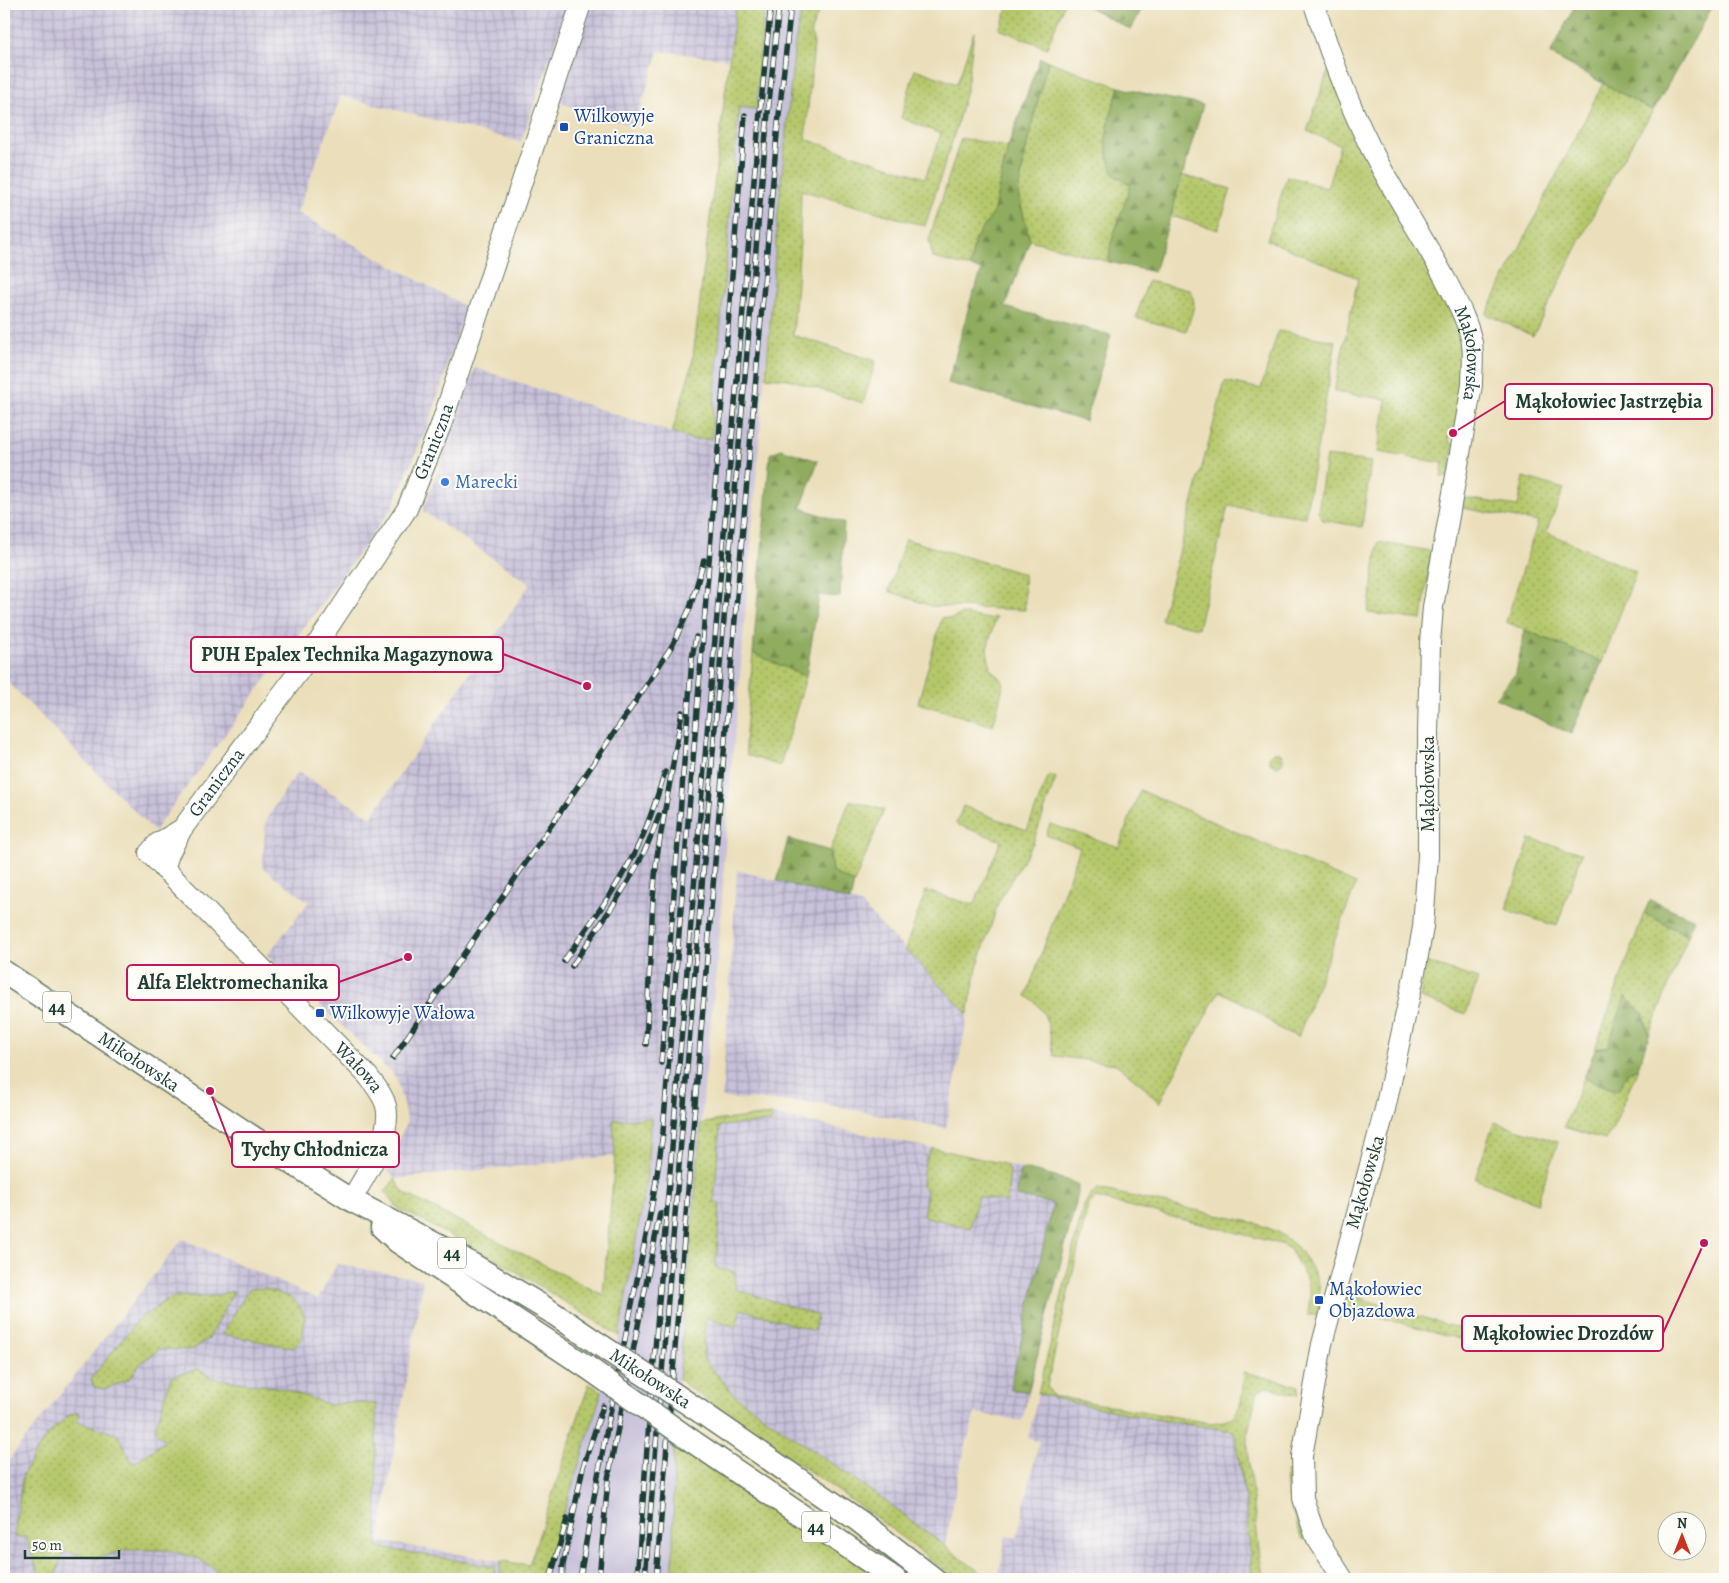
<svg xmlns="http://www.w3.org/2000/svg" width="1729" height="1583" font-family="Alegreya,serif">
	<defs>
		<pattern id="industrial-grid" width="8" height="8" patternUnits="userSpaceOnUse" patternTransform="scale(1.25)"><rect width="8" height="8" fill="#c7c0d9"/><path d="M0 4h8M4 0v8" fill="none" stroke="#a19db1"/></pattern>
		<pattern id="grass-dots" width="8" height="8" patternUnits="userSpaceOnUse" patternTransform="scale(1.25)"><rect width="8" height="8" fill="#b5c76a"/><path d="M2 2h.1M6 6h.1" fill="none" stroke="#93a358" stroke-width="1.8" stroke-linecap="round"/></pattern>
		<pattern id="forest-firs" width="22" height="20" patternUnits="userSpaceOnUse" patternTransform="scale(1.25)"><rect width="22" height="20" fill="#90ac5e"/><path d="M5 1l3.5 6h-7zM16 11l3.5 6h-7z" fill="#758d4e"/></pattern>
	</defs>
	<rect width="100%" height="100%" fill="#fdfcf7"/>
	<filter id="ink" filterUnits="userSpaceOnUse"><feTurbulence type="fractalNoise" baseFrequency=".02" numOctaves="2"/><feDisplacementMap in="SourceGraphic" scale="10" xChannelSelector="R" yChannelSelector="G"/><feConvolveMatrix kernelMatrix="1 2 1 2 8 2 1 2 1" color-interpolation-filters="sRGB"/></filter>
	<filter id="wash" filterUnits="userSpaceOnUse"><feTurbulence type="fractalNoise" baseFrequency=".0096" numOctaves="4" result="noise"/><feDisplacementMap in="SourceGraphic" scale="20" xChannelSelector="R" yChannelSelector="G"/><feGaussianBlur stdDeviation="1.12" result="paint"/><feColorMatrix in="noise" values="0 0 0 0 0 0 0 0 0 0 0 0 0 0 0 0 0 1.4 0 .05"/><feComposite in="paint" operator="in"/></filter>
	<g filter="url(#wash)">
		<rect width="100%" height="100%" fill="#ebdfbb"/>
		<g fill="url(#industrial-grid)">
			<path d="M4,4H569L521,142L341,96L297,213L466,307L430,421L392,508L154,831L4,678Z"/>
			<path d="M592,4H736L728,59L659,51L634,126L558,102Z"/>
			<path d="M475,368L691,439H711L675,800L651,1118L613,1120L615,1156L395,1179L386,1168L407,1121L396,1077L267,955L309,902L262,867L266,821L284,791L298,772L371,817L433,727L530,584L423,511Z"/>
			<path d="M737,870L861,904L968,1014L946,1128L820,1103L722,1098Z"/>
			<path d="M772,1115L827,1126L1004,1164L1071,1181L1078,1186V1194L1022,1421L975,1413L958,1474L945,1547L881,1498L734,1394L703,1358L719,1203L714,1204L720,1126L771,1122Z"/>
			<path d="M182,1239L318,1299L337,1264L423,1280L379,1541L501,1561L499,1579H4V1466Z"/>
			<path d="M1038,1394L1053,1396V1398L1153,1419L1235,1431L1246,1504L1252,1579H998L1006,1536L1017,1538L1039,1441L1028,1439Z"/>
		</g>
		<path fill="#c7c0d9" d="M765,4H803L795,43L778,213L740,677L728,803L720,932L704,1089L674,1438L673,1579H543L621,1329L646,1183L675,800L711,439L739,107L757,108L759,63Z"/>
		<g fill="url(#grass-dots)" stroke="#6a824f">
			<path d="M736,4H765L759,63L757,109L739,107L711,439H691L672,433L692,365Z"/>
			<path d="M803,4H821L811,31L814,44L805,139L925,178L941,134L901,118L915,69L957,84L974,32L967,87L955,132L925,226L801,190L800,242L793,335L876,361L863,403L788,379L766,377L778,213L795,43Z"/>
			<path d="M1010,4H1064L1047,48L999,29Z"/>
			<path d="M1048,61L1119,87L1109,121L1105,143L1131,185L1111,243L1109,262L1030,240L1018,194L1027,144Z"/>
			<path d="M1328,71L1428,261L1459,332L1464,358V383L1457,427H1451L1449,443L1454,444L1449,477H1441L1443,463L1378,452L1386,399L1334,392L1358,278L1267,240L1287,176L1327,188L1340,145L1307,131Z"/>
			<path d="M1603,83L1653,111L1615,171L1533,336L1486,314Z"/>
			<path d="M961,138L1008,147L993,214L975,239L970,267L933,258L929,240Z"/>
			<path d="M1182,175L1231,189L1218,230L1171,216Z"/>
			<path d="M1148,281L1190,290C1199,302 1190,318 1186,331L1136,318Z"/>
			<path d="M1278,331L1336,341L1305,517L1228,506L1198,628L1161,620L1225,381L1261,389Z"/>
			<path d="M1326,456L1371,462L1362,527L1323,520L1318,511Z"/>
			<path d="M1524,477L1564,489L1546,532L1636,572L1602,662L1506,622L1538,522L1463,508L1464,498L1518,506Z"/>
			<path d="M905,539L1024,574L1025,610L931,606L889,591Z"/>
			<path d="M1378,542L1431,551L1422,620L1368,613Z"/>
			<path d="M962,614L988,619L996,617L987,649L990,668L1004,683L993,726L918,703L942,617L951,619Z"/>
			<path d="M753,653L806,677L780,766L747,755L745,743Z"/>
			<circle cx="1276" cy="759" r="7"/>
			<path d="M1049,775L1056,778L1033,843L999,901L977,968L968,1014L905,949L926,891L974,905L1001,841L956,824L963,806L1027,830Z"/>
			<path d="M1140,790L1356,884L1298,1037L1280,1029L1251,1007L1219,991L1159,1103L1142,1085L1116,1064L1054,1056C1049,1033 1049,1007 1026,996L1080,848L1046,835L1050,824L1119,847Z"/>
			<path d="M850,800L884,810L854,883L832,872L830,851Z"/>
			<path d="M1530,839L1582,853L1557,926L1506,910Z"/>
			<path d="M1644,913L1688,936L1649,1035L1644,1015L1608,1047L1595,1049Z"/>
			<path d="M1425,962L1478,979L1466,1014L1420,998Z"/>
			<path d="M1638,1068L1613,1128L1605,1140L1564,1127L1584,1078L1617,1091L1628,1072Z"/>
			<path d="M772,1115V1122L720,1126L714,1203H720L716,1268L735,1272V1289L817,1315L814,1331L741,1309L736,1327L706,1317L703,1358L734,1395L881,1498L985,1576V1579H956L874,1516L688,1387L679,1379L701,1124L720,1120Z"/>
			<path d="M651,1118L646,1183L619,1336L506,1265L398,1208L385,1192L395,1179L404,1193L603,1295L615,1156L613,1120Z"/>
			<path d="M1494,1122L1558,1142L1537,1203L1475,1179Z"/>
			<path d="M933,1148L1004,1164L1010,1171L1007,1203L978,1196L970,1228L923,1216L927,1192L922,1185C923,1172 923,1159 933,1148Z"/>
			<path d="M1098,1189L1255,1223L1278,1232L1296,1246L1312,1268L1320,1287L1318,1314L1314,1315H1308L1310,1295L1306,1278L1290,1249L1280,1244L1246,1235L1095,1198L1088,1206L1047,1386L1053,1396L1210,1423C1216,1422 1224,1422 1229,1419C1245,1410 1242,1386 1244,1372L1299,1386L1298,1395L1266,1387L1257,1393L1248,1432V1457L1260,1558L1264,1579H1252L1246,1504L1234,1431L1153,1419L1052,1398L1053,1396L1038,1394L1083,1208L1090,1195Z"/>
			<path d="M265,1288L292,1298L301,1308L305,1318L302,1338L294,1348L222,1334L249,1289Z"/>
			<path d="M234,1291L209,1338L192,1350L160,1349L142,1362L129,1379L105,1389L94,1387L91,1379L137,1321L166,1300L178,1296L208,1297Z"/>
			<path d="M1347,1294L1496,1340L1489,1347L1343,1307Z"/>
			<path d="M199,1369L212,1378L281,1388L330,1405L349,1402L376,1404L377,1547L495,1567L493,1579H229L198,1558L168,1550H124L98,1558L63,1551L55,1579H33L40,1577L26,1537H14L23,1474L44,1439L67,1416L79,1412L77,1421L118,1435L133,1464L165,1441L155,1430L171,1377Z"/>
			<path d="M589,1384L602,1391L543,1579H499L501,1561L529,1565Z"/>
			<path d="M674,1438L881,1579H704L673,1573Z"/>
			<path d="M1286,1472H1294L1310,1537L1303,1540C1294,1516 1286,1498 1286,1472Z"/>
		</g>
		<g fill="url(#forest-firs)" stroke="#587449">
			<path d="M1083,4H1144L1131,30Z"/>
			<path d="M1576,4H1714L1653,111L1550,54Z"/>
			<path d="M1040,58L1048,61L1027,144L1018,194L1030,240L1005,307L1111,335L1085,421L948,383L971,299L982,270L970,267L975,239L993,214L1008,147Z"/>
			<path d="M1119,87L1156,96L1203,105L1154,272L1109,262L1111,243L1131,185L1113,174L1105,143L1109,121Z"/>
			<path d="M781,449L818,461L801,508L844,523L840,597L819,595L806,677L753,653L770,454Z"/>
			<path d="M1525,630L1602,662L1571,734L1495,698L1516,673Z"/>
			<path d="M788,839L830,851L832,872L854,883L850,901L777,881Z"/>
			<path d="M1650,900L1695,919L1688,936L1644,913Z"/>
			<path d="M1625,996L1644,1015L1649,1035L1638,1068L1628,1072L1618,1091L1584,1078L1595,1049L1608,1047Z"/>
			<path d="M1024,1169L1071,1181L1078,1186V1194L1028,1392L1010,1389L1053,1204L1017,1196L1019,1173Z"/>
		</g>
	</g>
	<g filter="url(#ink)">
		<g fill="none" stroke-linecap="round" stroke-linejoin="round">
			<g stroke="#667663" stroke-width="22">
				<g id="secondary">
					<path id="s1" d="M1314,4C1331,57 1351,112 1378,162C1400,203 1426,242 1448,284C1457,302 1468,322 1472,343C1474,357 1472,371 1472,385L1433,607L1430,643L1428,734V856L1423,927L1416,967L1385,1109L1322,1344L1302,1456L1303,1498L1309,1517L1316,1537L1343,1579"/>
					<path id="s2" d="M180,830L158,843L149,853L368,1076C375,1086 383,1094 386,1106C393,1135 365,1176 351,1200"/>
					<path id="s3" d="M164,869L169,854L182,829L299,671L407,509L441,425L581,4"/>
				</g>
			</g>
			<g stroke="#667663" stroke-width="25">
				<g id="primary">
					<path id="s4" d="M4,972L287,1160L351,1200L458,1256L550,1311L597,1343"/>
					<path d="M382,1227L397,1241L587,1367"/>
					<path d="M701,1412L859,1521L934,1579"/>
					<path d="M692,1441L895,1579"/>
				</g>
			</g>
			<use href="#secondary" stroke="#fff" stroke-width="20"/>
			<use href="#primary" stroke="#fff" stroke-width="22"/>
			<g stroke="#1f3d34" stroke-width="5.5">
				<g id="rail">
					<path d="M564,961C590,923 619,886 639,844C650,821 657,797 665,772"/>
					<path d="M572,966C604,918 641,871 659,815"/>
					<path d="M646,1044L653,898L657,856L682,712"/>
					<path d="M393,1058L650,680L673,644L690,608L704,560"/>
					<path d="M661,1063L692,658L696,637"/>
					<path d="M550,1579L567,1519"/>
					<path d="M562,1579L563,1565L583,1467L603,1406"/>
					<path d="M580,1579C594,1487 614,1395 632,1304C644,1247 656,1190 663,1132L745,115"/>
					<path d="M599,1579L608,1479L660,1213"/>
					<path d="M637,1579L651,1396L716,627L758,133L771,4"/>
					<path d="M645,1579L723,630L766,133L779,4"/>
					<path d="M656,1579L734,631L777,134L791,4"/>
				</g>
			</g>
			<use href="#rail" stroke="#fdfcf7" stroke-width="4" stroke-dasharray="11" stroke-linecap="butt"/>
			<g stroke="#667663" stroke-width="25" stroke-linecap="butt">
				<g id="primary-bridge">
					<path id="s5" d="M597,1343L701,1412"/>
					<path d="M587,1367L692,1441"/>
				</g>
			</g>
			<use href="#primary-bridge" stroke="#fff" stroke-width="22"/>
		</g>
	</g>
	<g fill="#1a4fb4" stroke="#fdfcf7" stroke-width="2">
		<rect x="559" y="122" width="10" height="10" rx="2.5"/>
		<rect x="315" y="1008" width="10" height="10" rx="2.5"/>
		<rect x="1314" y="1295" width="10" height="10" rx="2.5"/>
	</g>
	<circle fill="#3f7fe0" stroke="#fdfcf7" stroke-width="2" cx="445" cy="482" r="5"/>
	<g text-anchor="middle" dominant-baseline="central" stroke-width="4" stroke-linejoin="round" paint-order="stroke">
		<g fill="#fdfcf7" stroke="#62766e" stroke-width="1">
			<rect x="43" y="991.5" width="28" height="31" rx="4"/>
			<rect x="438" y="1237.5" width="28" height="31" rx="4"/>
			<rect x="802" y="1511.5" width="28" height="31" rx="4"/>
		</g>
		<g font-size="18" font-weight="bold" fill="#1f3d34">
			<text x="57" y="1007">44</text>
			<text x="452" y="1253">44</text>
			<text x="816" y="1527">44</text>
		</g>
		<g font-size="19" fill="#164399" stroke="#fdfcf7" text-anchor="start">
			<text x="574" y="116">Wilkowyje<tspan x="574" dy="22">Graniczna</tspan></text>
			<text x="330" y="1013">Wilkowyje Wałowa</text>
			<text x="1329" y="1289">Mąkołowiec<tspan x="1329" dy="22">Objazdowa</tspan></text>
		</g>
		<g font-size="19" fill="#1f3d34" stroke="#fdfcf7">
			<text stroke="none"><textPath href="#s1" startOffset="385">Mąkołowska</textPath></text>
			<text stroke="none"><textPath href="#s3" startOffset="508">Graniczna</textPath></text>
			<text stroke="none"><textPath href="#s3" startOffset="102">Graniczna</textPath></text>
			<text transform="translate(1428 784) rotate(-90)">Mąkołowska</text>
			<text stroke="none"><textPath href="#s4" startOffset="162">Mikołowska</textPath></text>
			<text stroke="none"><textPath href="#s2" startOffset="339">Wałowa</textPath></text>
			<text transform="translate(1365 1182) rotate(-74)">Mąkołowska</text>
			<text stroke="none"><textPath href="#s5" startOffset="64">Mikołowska</textPath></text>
		</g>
		<g font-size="19" fill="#366cbe" stroke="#fdfcf7" text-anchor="start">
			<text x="455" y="482">Marecki</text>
		</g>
	</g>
	<path fill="none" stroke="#c2185b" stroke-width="2" d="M1453 433L1505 401M587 686L503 654M408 957L339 982M210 1091L232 1149M1704 1243L1663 1333"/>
	<g fill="#c2185b" stroke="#fdfcf7" stroke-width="2">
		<circle cx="1453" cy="433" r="5"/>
		<circle cx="587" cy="686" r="5"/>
		<circle cx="408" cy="957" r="5"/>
		<circle cx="210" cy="1091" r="5"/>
		<circle cx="1704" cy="1243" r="5"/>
	</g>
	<g fill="#fdfcf7" stroke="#c2185b" stroke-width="2">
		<rect x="1505" y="384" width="207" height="35" rx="5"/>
		<rect x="191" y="637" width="312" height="35" rx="5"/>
		<rect x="127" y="965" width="212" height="35" rx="5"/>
		<rect x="232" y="1132" width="167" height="35" rx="5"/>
		<rect x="1462" y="1316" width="201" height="35" rx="5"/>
	</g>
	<g font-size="20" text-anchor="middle" font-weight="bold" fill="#1f3d34">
		<text x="1609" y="408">Mąkołowiec Jastrzębia</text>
		<text x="347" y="661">PUH Epalex Technika Magazynowa</text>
		<text x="233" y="989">Alfa Elektromechanika</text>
		<text x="315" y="1156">Tychy Chłodnicza</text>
		<text x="1563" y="1340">Mąkołowiec Drozdów</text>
	</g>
	<rect width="1729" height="1583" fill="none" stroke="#fdfcf7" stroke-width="20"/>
	<g transform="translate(1682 1536)"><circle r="24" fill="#fdfcf7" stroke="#a4b0a9"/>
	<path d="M0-4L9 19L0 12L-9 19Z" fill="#c8321e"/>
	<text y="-8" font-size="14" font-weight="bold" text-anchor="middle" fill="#1f3d34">N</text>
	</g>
	<path d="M25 1550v8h94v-8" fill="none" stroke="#1f3d34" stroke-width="2.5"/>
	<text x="32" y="1550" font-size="15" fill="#1f3d34" stroke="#fdfcf7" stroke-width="4" paint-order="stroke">50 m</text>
</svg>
